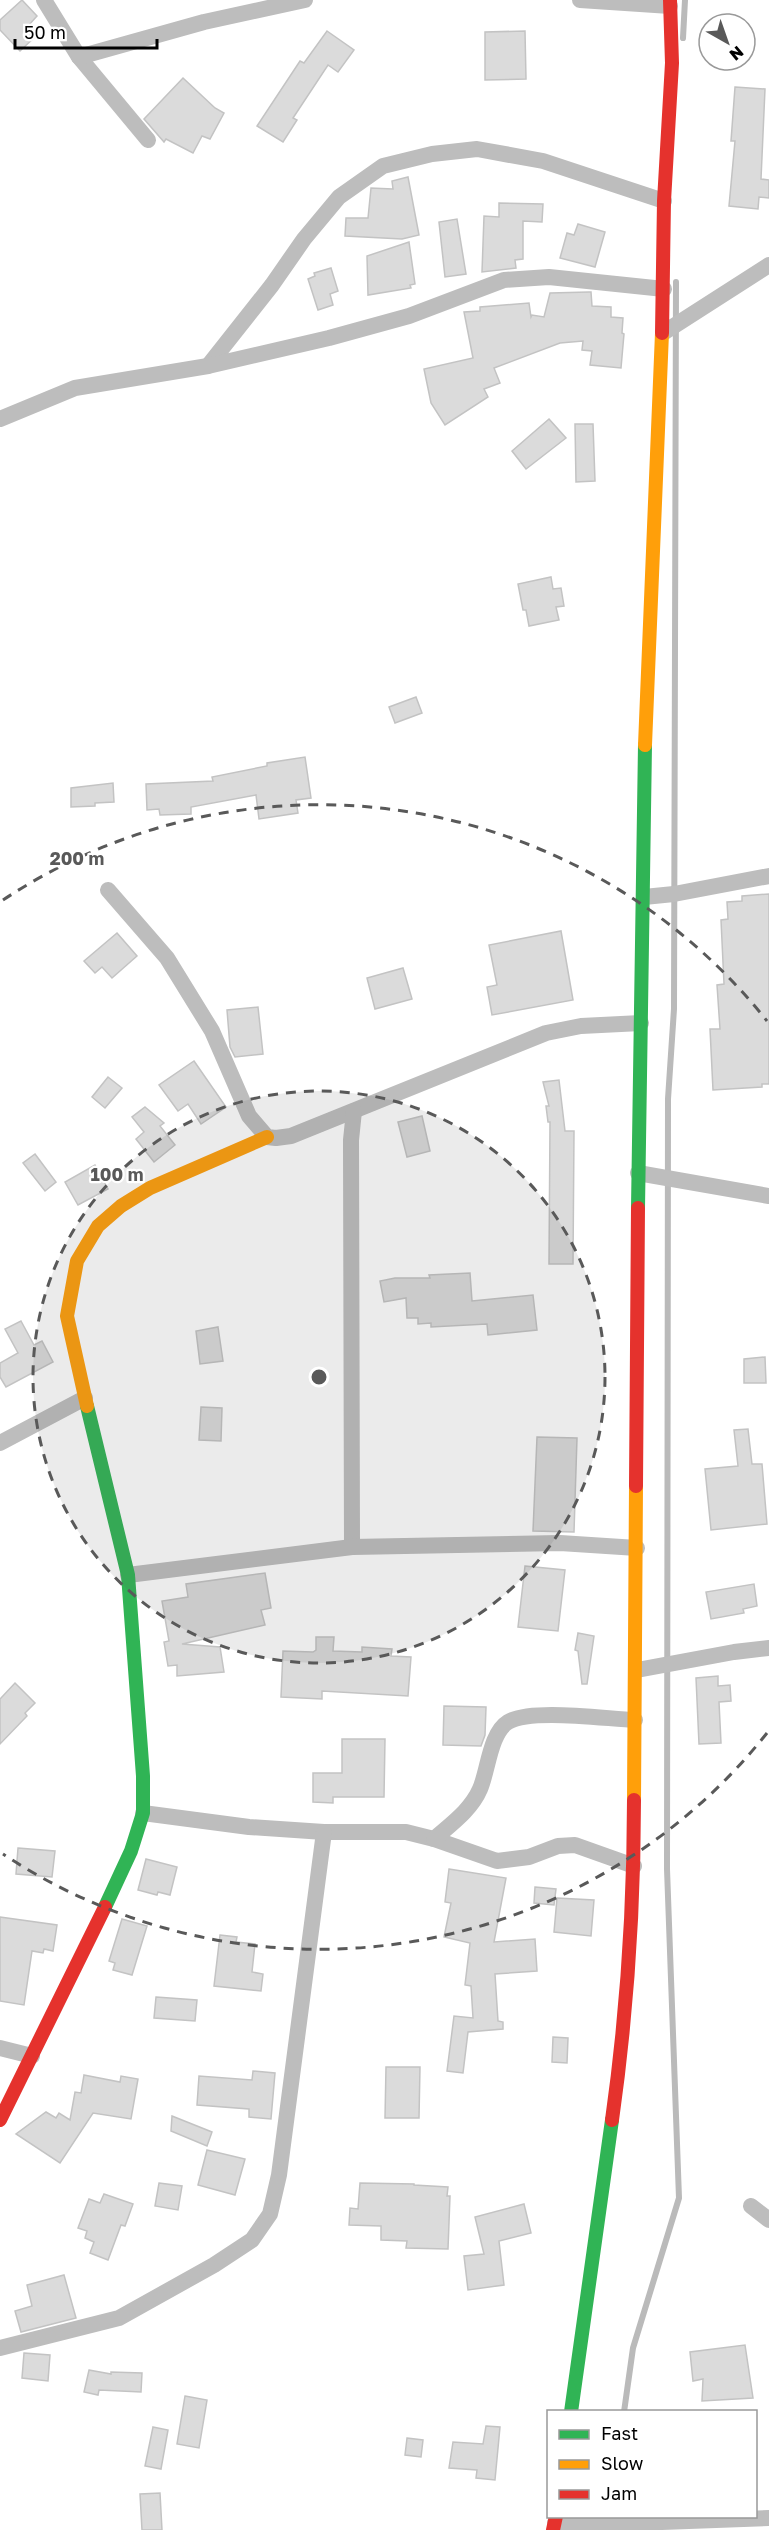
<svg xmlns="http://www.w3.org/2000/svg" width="769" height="2530" font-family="'Golos Text',sans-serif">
	<rect width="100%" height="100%" fill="#fff"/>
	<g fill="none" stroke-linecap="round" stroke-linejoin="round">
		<g stroke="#bababa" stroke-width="6">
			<path d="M683,38L685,0"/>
			<path d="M624,2412L633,2348L679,2198L667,1869L668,1099L674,1009L676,282"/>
		</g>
	</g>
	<g fill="#dbdbdb" stroke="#c3c3c3" stroke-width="1.5">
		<path d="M22,0L37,16L28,26L37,35L20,51L0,30V20Z"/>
		<path d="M327,31L354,50L338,72L328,65L293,118L297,120L283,142L257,126L300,61L304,63Z"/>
		<path d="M525,31L526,79L485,80V32Z"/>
		<path d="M183,78L215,108L224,113L210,139L202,136L193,153L166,139L164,142L144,119Z"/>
		<path d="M735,87L765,89L761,179L769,180V198L759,197L758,209L729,206L735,141H731Z"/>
		<path d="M408,177L419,235L402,239L345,236L346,218H368L371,188L393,189L392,181Z"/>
		<path d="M499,203L543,204L542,222L523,221V259L515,260L516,268L482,272L484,216L499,217Z"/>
		<path d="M457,219L466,274L445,277L439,222Z"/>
		<path d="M578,224L605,232L595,267L560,258L567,233L574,235Z"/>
		<path d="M409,242L415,284L410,285L411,288L368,295L367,256Z"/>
		<path d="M331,268L338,291L330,294L333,305L318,310L308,279L315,276L314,273Z"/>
		<path d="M589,292H591L592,306L611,307V317L623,318L622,333L624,334L621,368L590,365L592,351L582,350L583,341L560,343L494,368L500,383L484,389L488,397L445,425L431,403L424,369L473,358L464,312L480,311V307L529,303L531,317L532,315L544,317L550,293Z"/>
		<path d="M549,419L566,438L526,469L512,451Z"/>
		<path d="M575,424H593L595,481L576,482Z"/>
		<path d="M551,577L553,589L561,588L564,606L556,607L559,620L529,626L526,610H523L518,584Z"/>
		<path d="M416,697L422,713L395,723L389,707Z"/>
		<path d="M305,757L311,798L296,800L298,813L259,819L256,795L191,807V814L160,815L159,809L147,810L146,784L213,781L212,777L267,766V763Z"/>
		<path d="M113,783L114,802L95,803V806L71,807V788Z"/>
		<path d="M769,894V1084H762V1087L713,1090L710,1029H720L717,985L724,984L721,920L728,919L727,902L742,901V896Z"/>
		<path d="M561,931L573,1000L492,1015L487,987L497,985L489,945Z"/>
		<path d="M117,933L137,956L112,978L102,967L95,973L84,961Z"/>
		<path d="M403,968L412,999L375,1009L367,978Z"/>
		<path d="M258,1007L263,1054L235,1057L230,1047L227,1010Z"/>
		<path d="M194,1061L226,1107L201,1124L188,1104L178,1111L159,1085Z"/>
		<path d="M108,1077L122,1088L105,1108L92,1097Z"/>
		<path d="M559,1080L565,1131H574L573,1264H549L550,1122H548L546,1106H549L543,1082Z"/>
		<path d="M145,1107L164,1123L160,1126L175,1145L154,1162L136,1139L144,1132L132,1117Z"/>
		<path d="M422,1116L430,1151L407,1157L398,1122Z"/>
		<path d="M35,1154L56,1182L45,1191L23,1163Z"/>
		<path d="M95,1165L108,1189L78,1205L65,1182Z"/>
		<path d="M470,1273L472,1301L533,1295L537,1330L488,1335L487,1324L431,1327V1323L418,1324V1318H407L406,1298L384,1302L380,1281L395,1278H430L429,1275Z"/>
		<path d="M21,1321L34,1345L42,1341L53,1362L6,1387L0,1377V1363L18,1353L5,1329Z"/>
		<path d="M218,1327L223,1361L200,1364L196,1331Z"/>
		<path d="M765,1357L766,1383H744V1359Z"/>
		<path d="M201,1407L222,1408L221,1441L199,1440Z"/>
		<path d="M748,1429L752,1464H762L767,1524L711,1530L705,1469L738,1466L734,1430Z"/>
		<path d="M537,1437L577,1438L574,1532L533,1531Z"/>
		<path d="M525,1566L565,1570L558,1631L518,1627Z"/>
		<path d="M265,1573L271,1608L261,1610L265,1625L182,1644L220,1647L224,1672L177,1676V1665L168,1666L164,1642L169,1641L162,1601L188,1597L186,1584Z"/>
		<path d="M754,1584L757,1606L743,1609L744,1613L711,1619L706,1592Z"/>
		<path d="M578,1633L594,1636L587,1684H582L578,1651L575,1650Z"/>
		<path d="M316,1637H334L333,1651L362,1652V1647L392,1649L391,1656L411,1657L408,1696L322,1691V1699L281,1697L283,1651L313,1652L316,1650Z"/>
		<path d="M718,1676V1686L730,1685L731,1701L719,1702L721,1743L699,1744L696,1678Z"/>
		<path d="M15,1683L35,1703L25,1713L27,1716L0,1744V1699Z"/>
		<path d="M444,1706L486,1707L485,1735L481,1746L443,1745Z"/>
		<path d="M342,1739H385L384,1797H333V1803L313,1802V1773H342Z"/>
		<path d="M18,1848L55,1851L52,1877L16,1874Z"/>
		<path d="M146,1859L177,1867L170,1895L158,1892L157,1895L138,1890Z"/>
		<path d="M449,1869L506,1878L494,1942L535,1939L537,1971L495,1974L498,2021L503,2022V2029L468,2032L463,2073L447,2071L454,2016L473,2018L471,1986L465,1985L470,1943L444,1937L451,1903L445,1902Z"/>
		<path d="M535,1887L556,1889L554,1905L534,1903Z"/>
		<path d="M557,1898L594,1900L591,1936L554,1932Z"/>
		<path d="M0,1917L57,1925L53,1951L44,1949L43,1953L32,1951L24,2005L0,2001Z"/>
		<path d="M122,1919L147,1926L132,1975L113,1970L115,1963L109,1961Z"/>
		<path d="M220,1935L237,1937L236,1942L255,1944L252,1972L263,1974L261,1991L214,1986Z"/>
		<path d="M156,1997L197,2000L195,2021L154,2018Z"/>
		<path d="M553,2037L568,2038L567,2063L552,2062Z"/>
		<path d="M386,2067H420L419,2118H385Z"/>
		<path d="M253,2071L275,2073L271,2119L249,2117V2109L197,2105L199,2076L252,2080Z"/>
		<path d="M84,2075L120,2082L121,2076L138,2079L131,2119L93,2113L60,2163L16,2134L46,2112L56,2118L59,2113L70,2120L75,2092L81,2093Z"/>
		<path d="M172,2116L212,2132L207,2146L171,2131Z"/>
		<path d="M207,2150L245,2159L235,2195L198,2185Z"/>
		<path d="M159,2183L182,2186L178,2210L155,2206Z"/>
		<path d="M360,2183L414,2184V2185L448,2187L447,2196H450L448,2249L406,2248L407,2241L381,2240V2226L349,2225L350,2208L358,2209Z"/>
		<path d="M104,2194L133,2204L125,2226L121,2225L108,2260L90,2253L94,2242L85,2238L87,2231L78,2228L89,2199L100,2203Z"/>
		<path d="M524,2204L531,2233L499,2241L504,2285L468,2290L464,2256L484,2254L475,2217Z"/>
		<path d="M64,2275L76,2318L21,2332L15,2311L32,2306L27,2285Z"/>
		<path d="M745,2345L753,2398L702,2401L703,2379L693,2381L690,2352Z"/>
		<path d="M24,2353L50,2355L48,2381L22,2378Z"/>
		<path d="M89,2370L111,2374V2372L142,2373L141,2392L99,2390L98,2395L84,2392Z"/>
		<path d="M185,2396L207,2400L199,2448L177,2444Z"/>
		<path d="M486,2426L500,2427L495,2480L476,2478L477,2470L449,2468L453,2442L483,2444Z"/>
		<path d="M153,2427L168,2430L161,2469L145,2466Z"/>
		<path d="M407,2438L423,2440L421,2457L405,2455Z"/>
		<path d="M160,2493L162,2530H142L140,2494Z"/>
	</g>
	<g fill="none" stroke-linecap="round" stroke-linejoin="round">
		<g stroke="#bdbdbd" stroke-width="16">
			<path d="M44,0L79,57L148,140"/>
			<path d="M580,0L670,6"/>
			<path d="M79,57L204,22L305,0"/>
			<path d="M663,333L769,265"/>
			<path d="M208,366L272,285L304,239L339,197L383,166L432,154L477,149L543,161L664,201"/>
			<path d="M0,419L75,388L208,366L329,338L409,316L504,280L549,277L664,289"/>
			<path d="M108,890L167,958L212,1031L249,1116L267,1137L276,1138L291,1136L546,1033L581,1026L641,1023"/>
			<path d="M644,897L674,894L769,876"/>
			<path d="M638,1173L769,1196"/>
			<path d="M0,1443L85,1398"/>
			<path d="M352,1547L351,1140L354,1111"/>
			<path d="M128,1575L352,1547L560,1543L637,1548"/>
			<path d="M637,1670L734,1652L769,1648"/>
			<path d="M143,1813L249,1827L324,1832H406L434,1839L497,1861L529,1857L558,1846L575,1845L634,1866"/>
			<path d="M434,1839C451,1824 471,1810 480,1789C488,1771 490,1733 508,1722C531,1708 606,1719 635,1720"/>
			<path d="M0,2048L32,2056"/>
			<path d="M751,2206L769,2220"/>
			<path d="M0,2348L119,2318L214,2265L252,2240L270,2214L279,2175L324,1832"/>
			<path d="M555,2523L608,2524L769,2518"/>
		</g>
		<g stroke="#30b455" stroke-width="14">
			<path d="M638,1208L645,745"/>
			<path d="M87,1406L128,1575L143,1776V1813L131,1851L105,1907"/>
			<path d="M571,2412L612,2120"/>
		</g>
		<g stroke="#ff9f0a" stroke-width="14">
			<path d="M645,745L662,333"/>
			<path d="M87,1406L67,1316L77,1261L98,1226L121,1206L150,1188L267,1137"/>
			<path d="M634,1800L636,1486"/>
		</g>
		<g stroke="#e5322d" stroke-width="14">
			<path d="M662,333L664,201L672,63L670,0"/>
			<path d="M636,1486L638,1208"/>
			<path d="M0,2120L105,1907"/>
			<path d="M612,2120C627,2014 634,1906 634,1800"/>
			<path d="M553,2530L556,2516"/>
		</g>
	</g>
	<circle cx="319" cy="1377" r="286" fill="#595959" fill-opacity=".12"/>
	<g fill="none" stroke="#595959" stroke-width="3" stroke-dasharray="10 8">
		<circle cx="319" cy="1377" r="286"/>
		<path d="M767 1733A572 572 0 0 1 3 1854M3 900A572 572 0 0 1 767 1021"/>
	</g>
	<circle cx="319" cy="1377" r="9" fill="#595959" stroke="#fff" stroke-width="3"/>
	<g font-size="18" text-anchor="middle" font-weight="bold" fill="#595959" stroke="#fff" stroke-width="4.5" stroke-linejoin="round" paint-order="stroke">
		<text x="77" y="865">200 m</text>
		<text x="117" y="1181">100 m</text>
	</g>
	<rect x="547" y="2410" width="210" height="108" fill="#ffffff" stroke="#999999" stroke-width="1.5"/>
	<rect x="559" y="2430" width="30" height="9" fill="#30b455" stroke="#999999" stroke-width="1.5"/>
	<text x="601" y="2440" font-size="18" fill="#000000">Fast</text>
	<rect x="559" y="2460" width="30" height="9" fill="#ff9f0a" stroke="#999999" stroke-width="1.5"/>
	<text x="601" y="2470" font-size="18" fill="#000000">Slow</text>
	<rect x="559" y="2490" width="30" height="9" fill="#e5322d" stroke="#999999" stroke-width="1.5"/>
	<text x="601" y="2500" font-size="18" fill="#000000">Jam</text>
	<g transform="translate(727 42) rotate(140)"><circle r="28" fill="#ffffff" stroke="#999999" stroke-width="1.5"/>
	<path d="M0-4.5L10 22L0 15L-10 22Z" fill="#595959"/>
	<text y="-9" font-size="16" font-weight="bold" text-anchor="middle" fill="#000000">N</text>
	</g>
	<path d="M15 39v9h142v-9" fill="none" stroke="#000000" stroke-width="3"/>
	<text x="24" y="39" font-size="18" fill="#000000" stroke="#ffffff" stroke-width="4.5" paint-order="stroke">50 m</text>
</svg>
